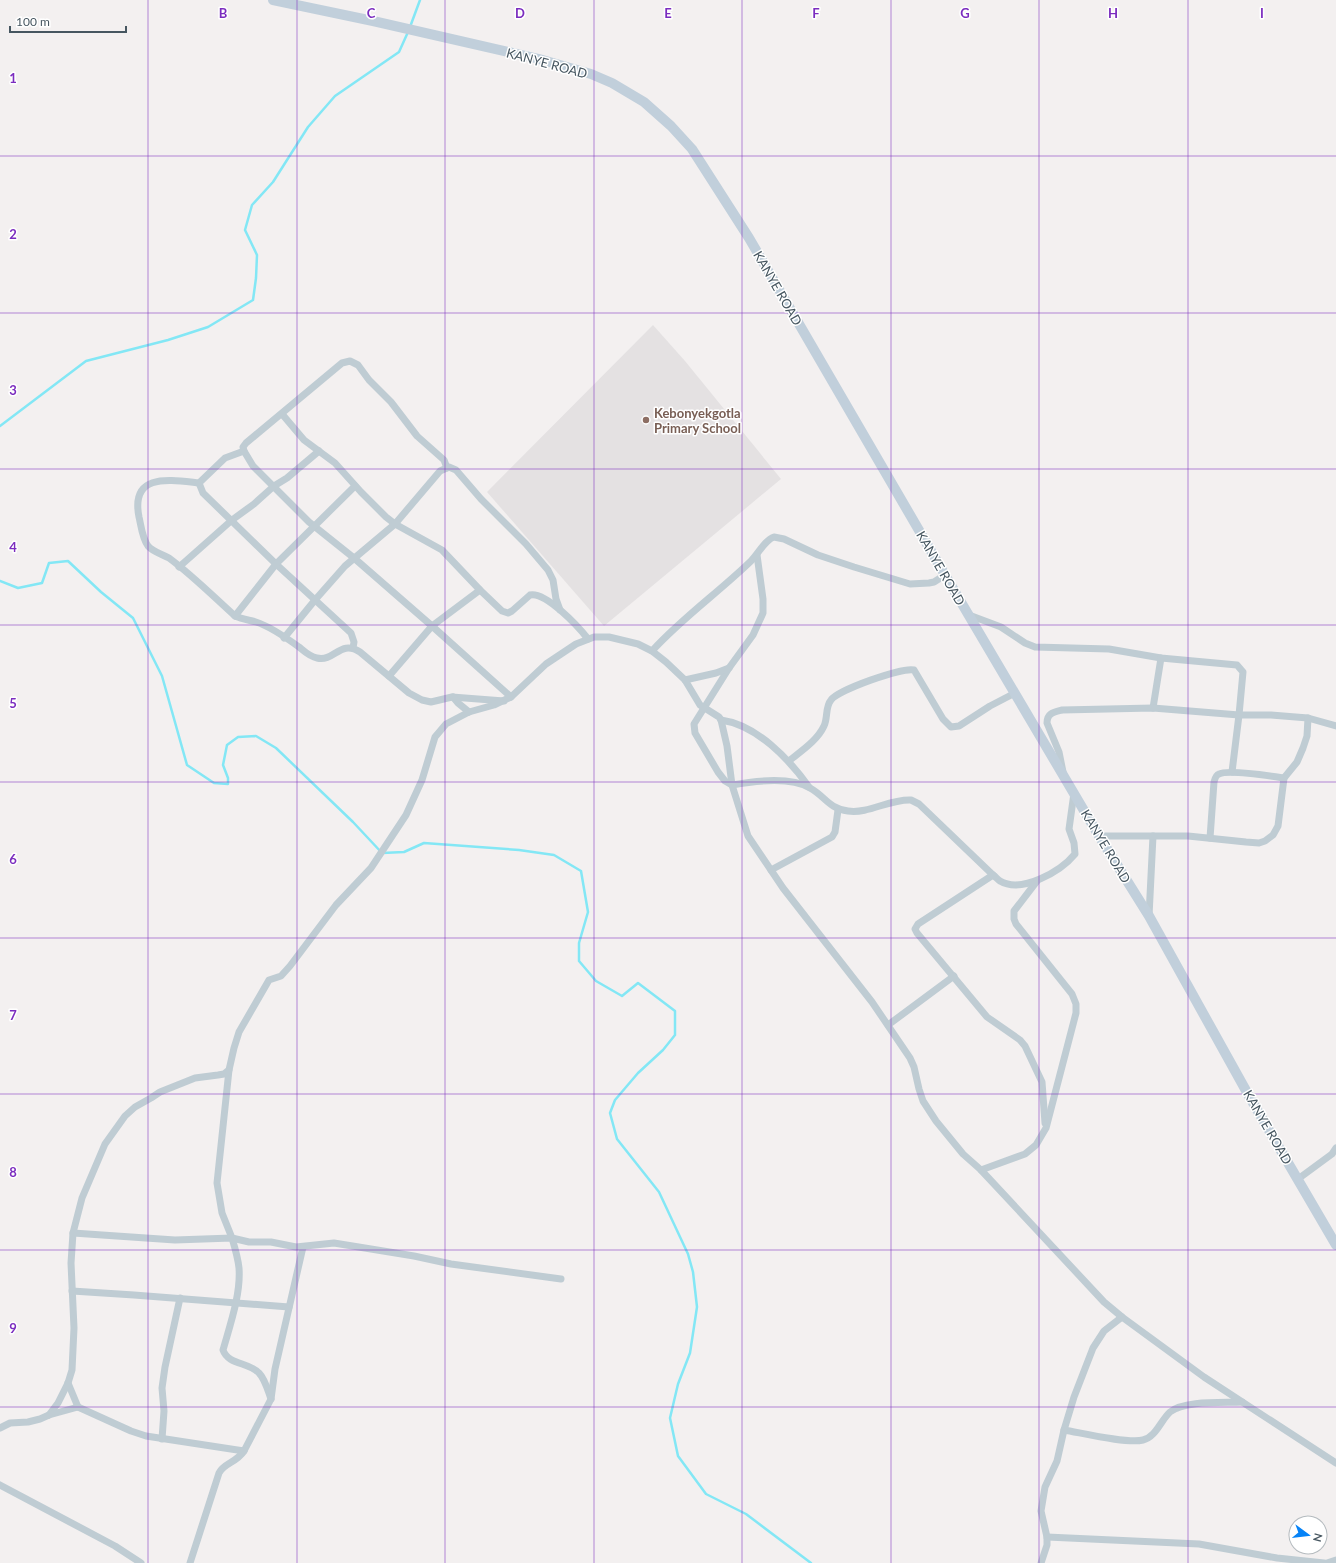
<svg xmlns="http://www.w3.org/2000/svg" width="1336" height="1563" font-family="Lato,sans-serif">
	<rect width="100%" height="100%" fill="#f3f0f0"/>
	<path fill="#e4e1e2" d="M653,325L685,361L781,479L604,626L487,492Z"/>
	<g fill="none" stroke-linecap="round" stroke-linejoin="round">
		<g stroke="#83e7f5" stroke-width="2.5">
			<path d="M410,27L420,0"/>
			<path d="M0,426L86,361L168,340L208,327L253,300L256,278L257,255L245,230L252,205L273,182L308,127L335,96L399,52L408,32"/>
			<path d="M0,581L18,588L42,583L49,563L68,561L101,592L133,618L162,676L187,765L214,783L228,784V778L223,765L227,745L238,737L256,736L276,748L353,822L382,853L404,852L424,843L519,850L554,855L581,871L588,912L579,943V961L596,981L622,996L638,983L675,1011V1035L663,1050L638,1073L615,1100L610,1113L617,1139L659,1192L688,1254L693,1272L697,1307L690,1353L678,1384L670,1418L678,1456L706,1494L746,1514L811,1563"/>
		</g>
		<g stroke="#bfccd3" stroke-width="7">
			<path d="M282,414L304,440L335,463L361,492L386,517L395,524L442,550L480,590L502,611L508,613L512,611L530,595C545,591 578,626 588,639"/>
			<path d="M244,451L225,458L199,483C171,480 130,472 139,517C141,525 142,538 148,546C153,552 162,554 169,558C192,575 214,597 235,616C242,619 249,620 256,622C269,626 288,639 299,647C305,652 310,657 317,658C335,662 340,639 360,652L409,693L422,700L431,702L452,697L504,701"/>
			<path d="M447,468L444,460L417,436L391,402L369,380L358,365L350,361L342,363L246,443L243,447L244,451L253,466L309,522L354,558L432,626L511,697"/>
			<path d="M199,483L203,493L276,564L351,633L354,642L353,648"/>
			<path d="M757,555L763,599V613L753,635L729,668L694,724L695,733L718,772L725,781L732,785C754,781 790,776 810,788C826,797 828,808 848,811C869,814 889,799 911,800L919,804L993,875C996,877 998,880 1000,881C1022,894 1061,871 1075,854L1074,843L1069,829L1074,793"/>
			<path d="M179,567L232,520L254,504L274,486L287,478L319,451"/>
			<path d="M969,615L1001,627L1025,643L1035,647L1109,649L1161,658L1237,665L1243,672L1239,715L1232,772"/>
			<path d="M235,616L276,564L355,486"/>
			<path d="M284,638L315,600L345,566L395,524L440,471L449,467L456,470L481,499L526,544L548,570L553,580L556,599L560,610"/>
			<path d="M652,651C682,618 719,592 751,561C758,554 765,540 774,537L784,539L818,555L854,567L910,584L929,583L934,582L945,575"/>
			<path d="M389,676L432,626L480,590"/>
			<path d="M685,680L716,673L729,668"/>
			<path d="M453,697L458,703L469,712"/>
			<path d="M1153,708L1161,658"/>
			<path d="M721,720C757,725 789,759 809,787"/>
			<path d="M789,761C801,751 817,741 824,726C828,718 825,707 831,700C838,690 902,667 914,670L943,719L951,727L959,726L990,706L1015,693"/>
			<path d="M1063,772L1059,752L1047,723C1047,713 1054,712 1062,710L1153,708L1239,715H1271L1308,718L1336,726"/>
			<path d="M1099,836H1188L1246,842L1259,843L1265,841L1273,835L1278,826L1284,778L1297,762L1303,748L1307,736L1308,718"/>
			<path d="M1210,838L1214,782C1215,778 1216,775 1219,774C1228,769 1271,776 1284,778"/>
			<path d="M771,870L832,837L835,832L838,810"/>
			<path d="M993,875L918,924L915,929L917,933L987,1017L1020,1040L1025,1046L1042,1082L1045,1123"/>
			<path d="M1149,916L1153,836"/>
			<path d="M888,1025L954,976"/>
			<path d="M229,1070L217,1183L222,1213L232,1238L249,1242H271L296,1247L334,1243L414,1256L451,1264L561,1279"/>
			<path d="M981,1170L1025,1154L1036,1145L1046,1128L1076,1013V1004L1072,994L1016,924L1014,919V911L1037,881"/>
			<path d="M1298,1179L1332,1154L1336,1148"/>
			<path d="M73,1233L175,1240L232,1238C235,1248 238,1258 239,1268C241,1294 230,1325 223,1350C228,1365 249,1362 259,1373C265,1379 268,1391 271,1399"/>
			<path d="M72,1291L134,1295L289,1307"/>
			<path d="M68,1383L78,1407"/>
			<path d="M49,1415L58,1403L68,1383L72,1370L74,1328L71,1263L73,1233L82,1198L105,1144L125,1116L135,1107L151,1098L160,1092L195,1078L218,1075L224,1074L229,1070L234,1048L239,1032L269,980L281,976L290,966L336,905L371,868L406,815L422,780L435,737L446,724L469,712L494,705L511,697L546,664L576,644L594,637H609L638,644L652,651L666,662L685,680L700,705L719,717L721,720L727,746L732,785L748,836L783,888L872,1002L910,1058L914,1067L919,1089L923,1101L936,1121L963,1154L981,1170L1104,1302L1122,1317L1204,1377L1336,1463"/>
			<path d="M0,1428L10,1423L28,1422L40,1419L49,1415L78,1407L131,1431L146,1436L244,1451L271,1399L275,1369L303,1247"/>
			<path d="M1064,1430C1082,1433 1127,1444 1143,1440C1156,1437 1161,1420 1170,1412C1184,1400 1224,1403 1242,1402"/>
			<path d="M162,1439L164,1411L162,1388L165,1367L180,1298"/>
			<path d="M0,1485L115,1546L141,1563"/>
			<path d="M1047,1537L1199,1544L1277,1558L1324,1563"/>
			<path d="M190,1563L219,1473C224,1463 236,1463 244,1451"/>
			<path d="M1041,1563L1047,1545V1537L1041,1511L1045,1487L1057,1461L1064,1430L1074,1397L1093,1348L1104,1331L1122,1317"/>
			<path d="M1327,1563L1336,1560"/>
		</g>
		<path stroke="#c1cfdb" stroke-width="10" d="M273,0L373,21L539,59L591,74L612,83L644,102L671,126L692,149L749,238L945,575L1099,836L1149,916L1249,1096L1336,1245"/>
	</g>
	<path fill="none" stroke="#7b2cbf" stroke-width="1" stroke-opacity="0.55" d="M148,0V1563M297,0V1563M445,0V1563M594,0V1563M742,0V1563M891,0V1563M1039,0V1563M1188,0V1563M0,156H1336M0,313H1336M0,469H1336M0,625H1336M0,782H1336M0,938H1336M0,1094H1336M0,1250H1336M0,1407H1336"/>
	<circle fill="#8d6e63" stroke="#fff" stroke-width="1.5" cx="646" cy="420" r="4"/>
	<g text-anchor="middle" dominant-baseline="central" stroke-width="3" stroke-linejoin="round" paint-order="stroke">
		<g font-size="13" fill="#465660" stroke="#fff">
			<text transform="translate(547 63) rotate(15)">KANYE ROAD</text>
			<text transform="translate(778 288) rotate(60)">KANYE ROAD</text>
			<text transform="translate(941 568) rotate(60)">KANYE ROAD</text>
			<text transform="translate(1106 846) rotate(59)">KANYE ROAD</text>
			<text transform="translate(1268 1127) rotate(60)">KANYE ROAD</text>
		</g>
		<g font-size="13" font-weight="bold" fill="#785e54" stroke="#fff" text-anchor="start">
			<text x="654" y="413">Kebonyekgotla<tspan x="654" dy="15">Primary School</tspan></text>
		</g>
	</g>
	<g font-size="13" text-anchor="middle" font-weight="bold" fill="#7b2cbf" stroke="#fff" stroke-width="3" stroke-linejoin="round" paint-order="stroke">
		<text x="223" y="18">B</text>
		<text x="371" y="18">C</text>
		<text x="520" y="18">D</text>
		<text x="668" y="18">E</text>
		<text x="816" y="18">F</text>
		<text x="965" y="18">G</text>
		<text x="1113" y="18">H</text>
		<text x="1262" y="18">I</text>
		<text x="13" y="83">1</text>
		<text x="13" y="239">2</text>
		<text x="13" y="395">3</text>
		<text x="13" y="552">4</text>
		<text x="13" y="708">5</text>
		<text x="13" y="864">6</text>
		<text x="13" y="1020">7</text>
		<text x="13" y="1177">8</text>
		<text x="13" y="1333">9</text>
	</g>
	<g transform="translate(1308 1535) rotate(105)"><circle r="19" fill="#ffffff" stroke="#b5bbbf"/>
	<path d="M0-3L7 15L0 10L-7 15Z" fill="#0683f7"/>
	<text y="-6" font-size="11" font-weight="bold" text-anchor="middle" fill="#465660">N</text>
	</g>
	<path d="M10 26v6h116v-6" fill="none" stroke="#465660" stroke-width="2"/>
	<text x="16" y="26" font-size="12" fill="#465660" stroke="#ffffff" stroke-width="3" paint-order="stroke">100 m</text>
</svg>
